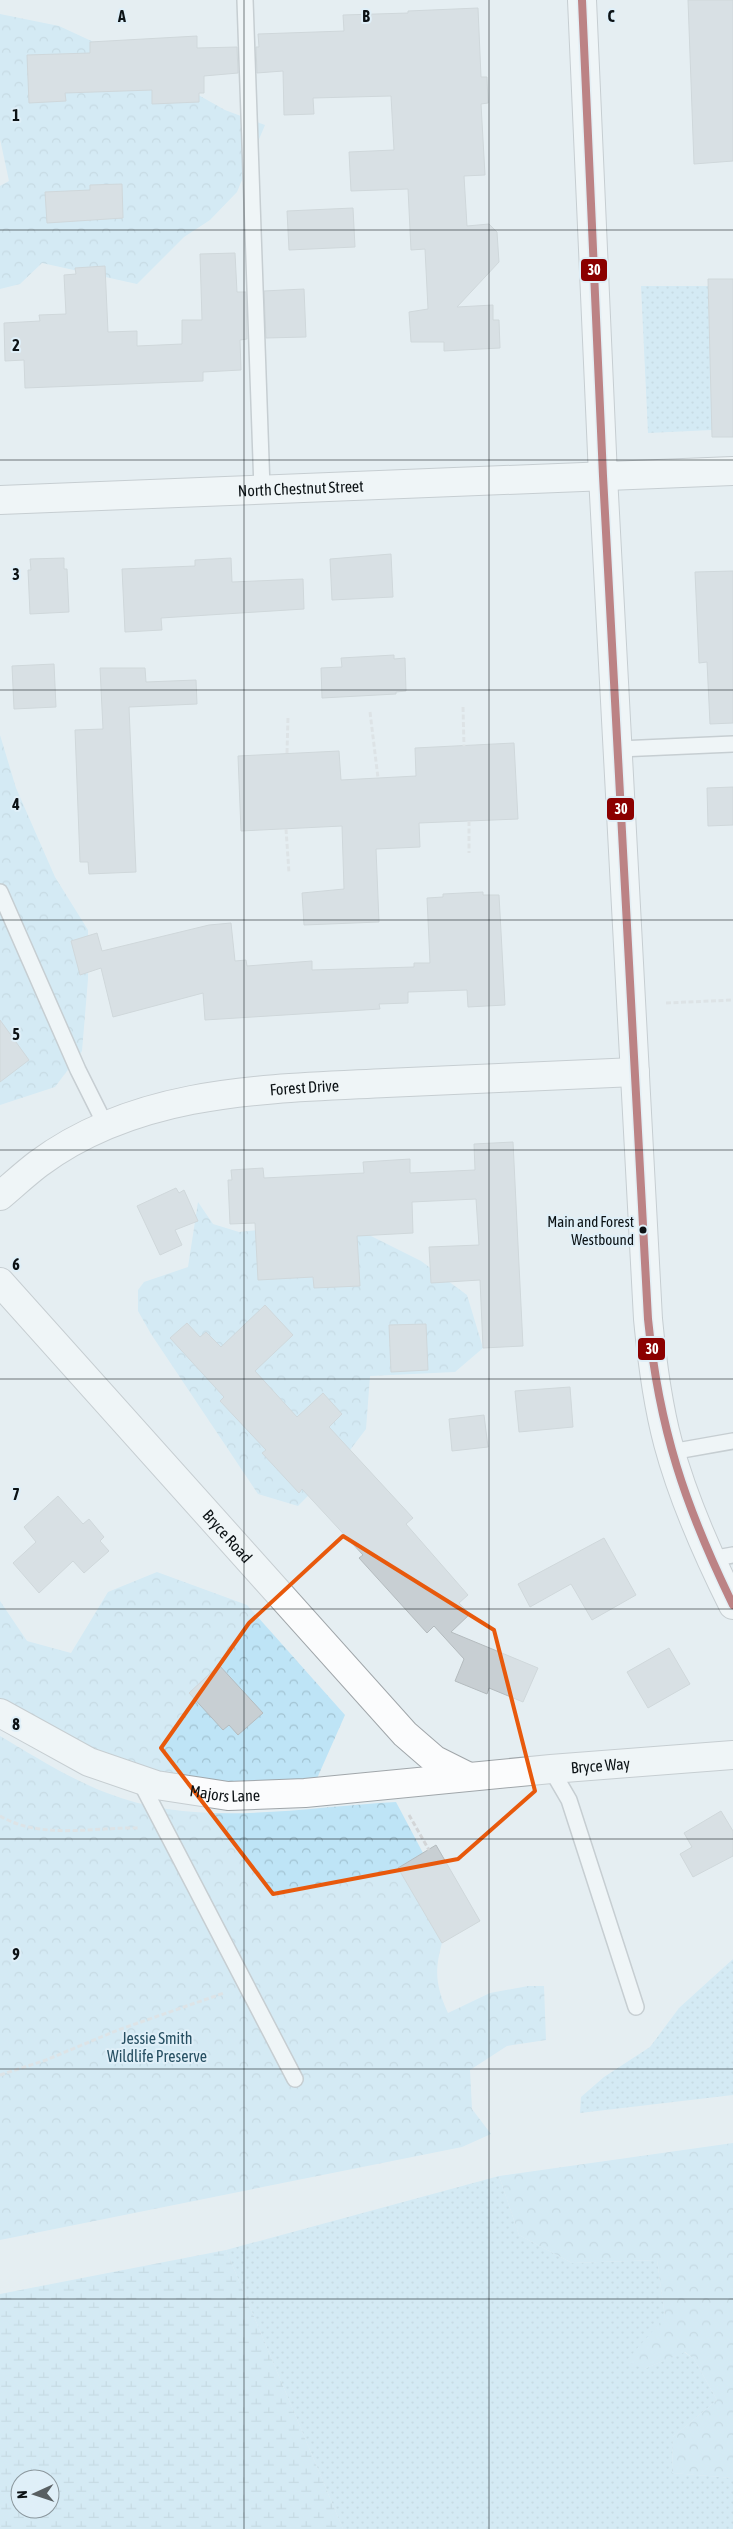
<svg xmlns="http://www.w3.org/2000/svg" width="733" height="2529" font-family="'Asap Condensed',sans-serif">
	<defs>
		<pattern id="grass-dots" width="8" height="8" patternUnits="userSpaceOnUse" patternTransform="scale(1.25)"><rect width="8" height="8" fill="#bee4f6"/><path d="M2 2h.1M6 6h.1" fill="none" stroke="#a2c3d2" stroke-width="1.8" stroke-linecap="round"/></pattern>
		<pattern id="forest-crowns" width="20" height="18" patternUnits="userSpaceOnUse" patternTransform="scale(1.25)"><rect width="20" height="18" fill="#bee4f6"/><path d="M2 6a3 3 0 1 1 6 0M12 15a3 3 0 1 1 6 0" fill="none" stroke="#a2c3d2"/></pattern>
		<pattern id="wetland-marsh" width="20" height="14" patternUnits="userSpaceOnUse" patternTransform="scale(1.25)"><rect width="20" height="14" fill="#bee4f6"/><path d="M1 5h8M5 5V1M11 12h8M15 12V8" fill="none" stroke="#a2c3d2"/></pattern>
	</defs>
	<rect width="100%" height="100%" fill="#e5eef2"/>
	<g fill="url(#grass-dots)">
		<path d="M641,286H708L711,398L733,429L648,433Z"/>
		<path d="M733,1959V2095L580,2113L581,2097L604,2077L650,2047L679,2008Z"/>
		<path d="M499,2176L519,2235L572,2263L657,2260L665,2317L644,2369L684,2352L694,2359L717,2400L673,2437L672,2473L733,2478V2529H343L226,2250Z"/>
	</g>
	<g fill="url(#forest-crowns)">
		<path d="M0,14L59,26L152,69L225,110L265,125L237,192L210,220L184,237L137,284L42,263L20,284L0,289V186L9,181L0,139Z"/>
		<path d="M0,735L16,788L55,877L88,930V979L82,1051L55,1087L0,1105Z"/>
		<path d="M198,1202L213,1224L239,1232L285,1227L349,1225L421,1261L467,1295L483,1348L455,1372L370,1376L366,1429L341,1462L298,1506L258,1494L151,1334L138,1311V1290L144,1282L188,1267Z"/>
		<path d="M157,1572L247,1605L345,1715L315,1783C262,1783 207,1785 155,1772C100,1758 50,1727 0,1700V1601L27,1641L71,1653L108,1592Z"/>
		<path d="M0,1736C34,1756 70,1779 107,1793C198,1829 302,1807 396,1802L423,1853L398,1868L442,1943C434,1972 436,1986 448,2013L490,1993L528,1986H544L546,2040L507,2046L470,2070L472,2109L491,2134L462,2147L0,2240Z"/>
		<path d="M733,2143V2478L672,2473L673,2437L717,2400L694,2359L685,2352L644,2369L626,2361L665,2317L657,2260L572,2263L519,2235L499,2176Z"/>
	</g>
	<path fill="url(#wetland-marsh)" fill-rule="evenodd" d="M226,2250L343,2529H0V2294ZM20,2479H50V2509H20Z"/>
	<g fill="#c8cfd3" stroke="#b4bbbe">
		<path d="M688,0H733V161L694,164Z"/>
		<path d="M478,8L481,77H487L488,103L481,104L485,175L464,176L467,226L489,224L497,232L499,262L457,307L493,305V320H499L500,348L444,351V342H411L409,312L428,309L425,249L411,250L408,189L351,191L349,152L394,150L391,96L313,98L314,114L284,115L283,71L257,73L256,47H259L258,34L344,31L343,15L408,13V11Z"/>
		<path d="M197,36V48L237,47L238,73L204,76V93H199V102L152,104V90L65,93L66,101L29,103L27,55L90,53V42Z"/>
		<path d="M122,184L123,218L47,223L45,192L90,190V185Z"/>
		<path d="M353,208L355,247L289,250L287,211Z"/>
		<path d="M235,253L237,292H246L247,339L240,340L241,370L203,372V381L25,388L24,360L5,361L4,323L40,321L39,315L66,314L64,275L76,274L75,268L105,266L108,332L137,331V346L182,344V320H202L200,254Z"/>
		<path d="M708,279H733V437H712Z"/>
		<path d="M304,289L306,337L266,338L264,291Z"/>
		<path d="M391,554L393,597L332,600L330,559Z"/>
		<path d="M64,558V569H67L69,612L30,614L28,570H31L30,559Z"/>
		<path d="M231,558L232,582L303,579L304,609L161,618L162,630L125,632L122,569L195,566V560Z"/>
		<path d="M733,571V723L710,724L707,662L699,663L695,572Z"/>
		<path d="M394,655V659L405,658L406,691L396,692V694L322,698L321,668L342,667L341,658Z"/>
		<path d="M54,664L56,707L14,709L12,666Z"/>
		<path d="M100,668H145L146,682L196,680L197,704L129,707L136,872L89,874L88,862H80L75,730L103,729Z"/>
		<path d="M514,743L518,819L419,823L420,847L376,849L379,922L304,925L302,893L344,889L342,826L241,831L238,756L339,751L341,780L416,776L415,748Z"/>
		<path d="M733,787V825L708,826L707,788Z"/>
		<path d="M483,892V895H499L505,1005L468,1007L467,990L408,992V1003L379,1004L380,1009L205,1020L203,993L113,1017L101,968L80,975L71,941L97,933L102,951L209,925L231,923L235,961L246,960L247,966L312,961V970L414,967V963H430L427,898L443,897V894Z"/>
		<path d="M0,1020L29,1060L0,1082Z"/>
		<path d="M513,1142L523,1346L483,1348L480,1280L431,1283L429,1247L479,1245L476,1199L412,1202L413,1233L357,1236L360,1286L314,1288L313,1277L258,1280L255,1223L230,1224L228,1180H232L231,1170L263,1168L264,1178L364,1173L363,1162L410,1159V1173L475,1170L474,1144Z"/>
		<path d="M176,1188L179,1193L184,1190L198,1221L175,1230L182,1245L160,1255L137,1206Z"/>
		<path d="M265,1305L293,1335L255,1371L297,1417L323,1393L342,1414L329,1427L413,1518L406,1524L468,1595L459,1603L470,1614L451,1632L538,1668L523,1702L489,1688L487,1694L455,1681L464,1659L434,1626L427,1633L359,1558L363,1555L302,1489L299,1493L262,1453L266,1450L220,1401L224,1397L170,1338L187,1323L200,1337L206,1332L221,1347Z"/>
		<path d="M426,1324L428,1370L391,1372L389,1325Z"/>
		<path d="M570,1387L573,1427L519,1432L515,1391Z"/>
		<path d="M484,1415L488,1447L452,1451L449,1419Z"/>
		<path d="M58,1496L83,1524L89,1519L104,1537L100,1541L109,1551L84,1573L73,1561L39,1593L13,1563L36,1542L24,1527Z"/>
		<path d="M604,1538L636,1595L592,1620L571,1584L530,1607L518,1584Z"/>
		<path d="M669,1648L690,1684L648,1708L627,1672Z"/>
		<path d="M219,1665L263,1713L238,1735L229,1725L223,1730L189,1693Z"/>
		<path d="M721,1811L733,1831V1856L693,1877L680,1854L692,1847L684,1833Z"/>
		<path d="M436,1845L480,1921L442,1943L398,1868Z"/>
	</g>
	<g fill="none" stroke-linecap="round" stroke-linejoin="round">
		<g stroke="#a0a6aa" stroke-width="18">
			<g id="service">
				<path d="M245,0L262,489"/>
				<path d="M619,749L733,744"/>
				<path d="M0,892L78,1070L106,1126"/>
				<path d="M671,1452L733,1441"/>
				<path d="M711,1559L733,1555"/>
				<path d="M551,1769L569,1800L636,2007"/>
				<path d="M139,1779L295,2079"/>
			</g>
		</g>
		<g stroke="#a0a6aa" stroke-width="30">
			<g id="minor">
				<path id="s1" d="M0,500L733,471"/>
				<path id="s2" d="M0,1196C13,1185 25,1174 38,1164C139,1089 266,1089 386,1083C469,1079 552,1076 635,1072"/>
				<path id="s3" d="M0,1282L405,1734L435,1760L467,1776"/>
			</g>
		</g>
		<g stroke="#a0a6aa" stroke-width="30">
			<g id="tertiary">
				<path id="s4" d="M0,1713L89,1762L156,1785L228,1796L305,1793L551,1769L733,1755"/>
			</g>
		</g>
		<g stroke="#a0a6aa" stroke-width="30">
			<path id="secondary" d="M582,0L603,476L648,1319C652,1361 657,1402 668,1443C683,1499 707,1553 733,1605"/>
		</g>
		<g stroke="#d3d6d8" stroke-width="3" stroke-dasharray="5 2.5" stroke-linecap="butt">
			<path d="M463,707L464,746"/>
			<path d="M370,712L378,778"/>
			<path d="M287,753L288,717"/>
			<path d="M469,821V853"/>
			<path d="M286,829L289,873"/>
			<path d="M666,1003L733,1000"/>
			<path d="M409,1815L429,1850"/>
			<path d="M0,1816C41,1840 94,1827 139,1828"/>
			<path d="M0,2075L46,2060L118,2030L224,1993"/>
		</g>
		<use href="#service" stroke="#fbfcfd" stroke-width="15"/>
		<use href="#minor" stroke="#fbfcfd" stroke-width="28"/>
		<use href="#tertiary" stroke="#fbfcfd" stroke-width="28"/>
		<use href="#secondary" stroke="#fbfcfd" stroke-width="28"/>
		<g stroke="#dfeff8" stroke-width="11">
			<path id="bus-1" d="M582,0L603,476L648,1319C659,1429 685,1506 733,1605"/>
		</g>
		<use href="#bus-1" stroke="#8b0000" stroke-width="8"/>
	</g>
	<path d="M0 0H733V2529H0ZM343,1536L494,1630L535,1791L458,1859L273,1894L161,1748L249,1623Z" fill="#e5eef2" fill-opacity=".55" fill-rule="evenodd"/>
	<path fill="none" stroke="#e8590c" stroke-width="4" stroke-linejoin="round" d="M343,1536L494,1630L535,1791L458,1859L273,1894L161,1748L249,1623Z"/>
	<path fill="none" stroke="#0c1215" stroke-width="1" stroke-opacity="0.55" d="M244,0V2529M489,0V2529M0,230H733M0,460H733M0,690H733M0,920H733M0,1150H733M0,1379H733M0,1609H733M0,1839H733M0,2069H733M0,2299H733"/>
	<circle fill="#0c1215" stroke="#dfeff8" stroke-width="2" cx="643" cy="1230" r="4.5"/>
	<g text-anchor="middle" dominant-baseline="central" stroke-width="4" stroke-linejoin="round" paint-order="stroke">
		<g font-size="15" fill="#0c1215" stroke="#dfeff8" text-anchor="end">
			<text x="634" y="1221">Main and Forest<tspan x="634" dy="18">Westbound</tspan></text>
		</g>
		<g font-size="16" fill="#0c1215" stroke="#dfeff8">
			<text stroke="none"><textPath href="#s1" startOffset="301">North Chestnut Street</textPath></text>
			<text stroke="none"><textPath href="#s2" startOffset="331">Forest Drive</textPath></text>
			<text stroke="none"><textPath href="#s3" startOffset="341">Bryce Road</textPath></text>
			<text stroke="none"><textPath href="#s4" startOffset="619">Bryce Way</textPath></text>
			<text stroke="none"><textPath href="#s4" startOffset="242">Majors Lane</textPath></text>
		</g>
		<g font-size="16" fill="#264f62" stroke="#dfeff8">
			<text x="157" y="2038">Jessie Smith<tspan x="157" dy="18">Wildlife Preserve</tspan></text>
		</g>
	</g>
	<g font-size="16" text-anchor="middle" font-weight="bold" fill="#0c1215" stroke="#dfeff8" stroke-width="4" stroke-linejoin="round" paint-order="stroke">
		<text x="122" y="22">A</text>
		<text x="366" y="22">B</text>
		<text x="611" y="22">C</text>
		<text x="16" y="121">1</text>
		<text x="16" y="351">2</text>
		<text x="16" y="580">3</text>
		<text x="16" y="810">4</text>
		<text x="16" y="1040">5</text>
		<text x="16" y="1270">6</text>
		<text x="16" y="1500">7</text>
		<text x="16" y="1730">8</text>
		<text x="16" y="1960">9</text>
	</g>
	<g stroke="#dfeff8" stroke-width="2">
		<rect x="580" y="258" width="28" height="24" rx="5" fill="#8b0000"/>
		<rect x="606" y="797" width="29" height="24" rx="5" fill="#8b0000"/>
		<rect x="637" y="1337" width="29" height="24" rx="5" fill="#8b0000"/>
	</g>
	<g font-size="14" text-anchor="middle" font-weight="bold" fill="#fff">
		<text x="594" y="275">30</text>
		<text x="621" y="814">30</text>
		<text x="652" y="1354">30</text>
	</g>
	<g transform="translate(35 2494) rotate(267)"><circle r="24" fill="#dfeff8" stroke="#8b979d"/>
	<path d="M0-4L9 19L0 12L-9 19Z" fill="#585f62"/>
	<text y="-8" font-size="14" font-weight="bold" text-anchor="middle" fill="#0c1215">N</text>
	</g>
</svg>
